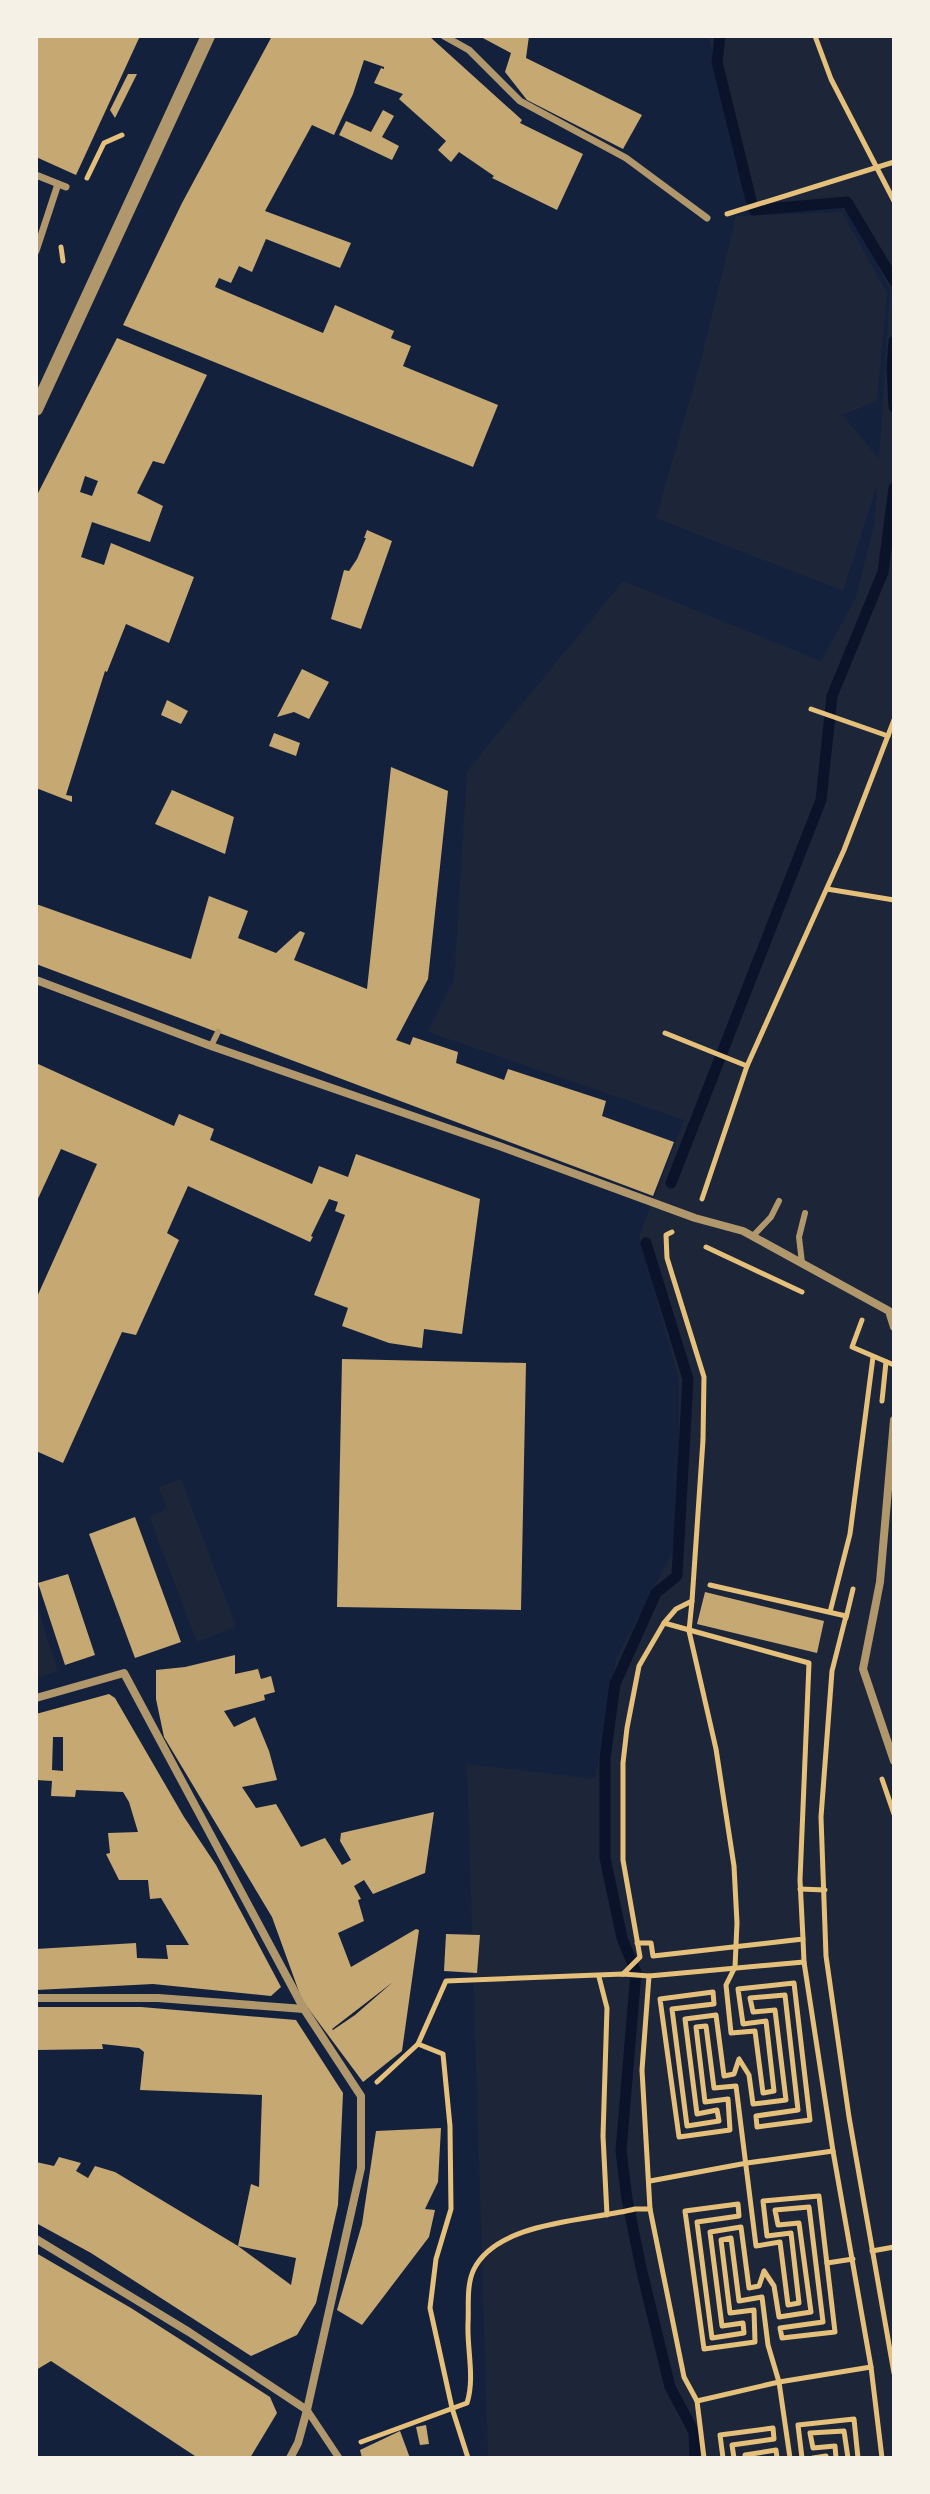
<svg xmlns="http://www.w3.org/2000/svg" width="930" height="2494" font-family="Barlow,sans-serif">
	<rect width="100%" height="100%" fill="#14213d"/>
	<g fill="#1d2539">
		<path d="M708,36H894V2458H488L467,1764L595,1779L616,1659L678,1542L679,1380L639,1236L684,1120L428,1032L454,980L467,771L623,581L821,661L856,597L875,521L877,485L843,591L656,518L699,368L736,216L842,212L887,293L877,401L843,415L879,459L890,289L851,215L838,207L759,211Z"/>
		<path d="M181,1479L236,1627L197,1642L149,1516L167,1509L159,1487Z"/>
		<path d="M38,1609L58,1671L36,1678V1610Z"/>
	</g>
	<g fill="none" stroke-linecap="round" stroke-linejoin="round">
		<g stroke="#0b132b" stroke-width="11">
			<path d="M720,36L717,62L751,200"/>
			<path d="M754,210L847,202L894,281"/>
			<path d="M894,341L892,367L894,407"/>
			<path d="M671,1183L821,800L832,696L883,572L894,488"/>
			<path d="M646,1243L688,1379L677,1576L656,1593L615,1684L605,1758V1858L622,1938L636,1972L621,2151L627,2199L641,2268L670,2387L694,2432L695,2458"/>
		</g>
	</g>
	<g fill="#c6a872" fill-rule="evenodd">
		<path d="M36,36H140L76,175L36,157Z"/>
		<path d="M272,36H429L522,120L520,123L583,154L557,210L492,178L494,176L459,152L451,162L438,150L446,141L399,99L403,94L374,83L381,68L384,69V67L364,60L353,94L334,135L312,125L265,211L351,243L340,268L266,239L252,272L239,266L231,283L219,278L215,287L323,333L335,305L394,331L391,338L411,346L403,366L498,405L473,467L123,325L182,203Z"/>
		<path d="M479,36H529L526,58L642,115L623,149L527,100L505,72L511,53Z"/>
		<path d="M128,74H137L115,118L110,110Z"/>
		<path d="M383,110L394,116L382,137L399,146L392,160L339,135L346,121L371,132Z"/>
		<path d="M117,338L207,375L164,464L153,461L137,493L163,506L150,542L92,522L81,557L104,565L111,543L194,577L169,643L126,624L107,672L105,671L66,795L72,796V802L36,788V497ZM85,476L98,481L92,496L80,492Z"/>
		<path d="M367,530L392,541L361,629L331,619L344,570L349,571L357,559L366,538H364Z"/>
		<path d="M302,669L329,682L309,719L294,712L277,717Z"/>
		<path d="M167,700L188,711L181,724L161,715Z"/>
		<path d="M274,733L300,743L296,756L269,746Z"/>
		<path d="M391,767L448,791L428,979L396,1040L410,1045L413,1037L458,1052L456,1063L504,1080L508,1069L606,1101L602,1116L674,1142L653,1196L36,964V904L191,959L209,896L248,911L238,938L276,953L300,931L305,933L294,960L367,989Z"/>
		<path d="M172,790L234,817L225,854L155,824Z"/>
		<path d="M36,1063L174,1126L179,1114L214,1129L210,1140L312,1184L319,1166L348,1177L356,1154L480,1199L462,1334L424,1329L422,1348L389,1343L342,1326L348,1308L314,1295L345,1215L335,1211L338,1202L329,1199L311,1236L313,1237L310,1242L188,1186L167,1233L179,1240L136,1335L122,1332L63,1463L36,1451V1299L97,1164L61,1149L36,1203Z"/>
		<path d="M342,1359L526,1363L521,1610L337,1607Z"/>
		<path d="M135,1517L181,1642L135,1658L89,1534Z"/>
		<path d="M68,1574L95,1655L65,1665L38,1583Z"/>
		<path d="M705,1592L824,1621L817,1653L697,1624Z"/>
		<path d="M235,1655V1674L258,1669L261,1679L271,1676L275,1692L264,1695L265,1700L224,1711L234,1727L255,1717L269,1751L277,1780L242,1787L256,1808L276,1804L301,1847L325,1838L342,1865L351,1860L340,1841L341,1833L434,1812L425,1873L373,1894L364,1880L354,1886L361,1899L358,1900L364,1921L338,1933L351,1967L416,1929L419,1930L402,2051L363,2082L302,2000L272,1917L164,1737L156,1699V1670L185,1667ZM393,1982L355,2015L333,2030L332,2029Z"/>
		<path d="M109,1694L115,1698L184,1817L216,1865L281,1987L271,1996L153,1984L36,1990V1949L136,1943L137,1958L168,1959L166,1945H189L161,1898L150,1899L148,1880H119L106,1854L110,1853L108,1833L138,1832L129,1802L123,1792L76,1790L75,1797L51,1796L52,1781L36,1780V1714ZM53,1737H63V1771L52,1770Z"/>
		<path d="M446,1934L480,1935L477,1973L444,1971Z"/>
		<path d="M36,2007H141L296,2020L343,2093L338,2205L316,2303L297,2335L251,2356L91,2253L36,2223V2162L54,2166L59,2157L81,2163L76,2171L88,2178L95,2166L115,2172L238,2246L291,2285L296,2258L238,2246L251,2184L259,2187L262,2095L140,2090L144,2052L139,2048L102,2044L103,2049L36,2050Z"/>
		<path d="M441,2128L438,2182L425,2209L435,2210L429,2237L362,2325L337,2310L362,2224L376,2131Z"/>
		<path d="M36,2253L131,2308L270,2397L277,2413L250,2458H198L51,2361L36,2370Z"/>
		<path d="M426,2425L429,2444L420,2445L416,2427Z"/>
		<path d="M400,2431L410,2458H362L360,2450Z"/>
	</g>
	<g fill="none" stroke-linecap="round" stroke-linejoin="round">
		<g stroke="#e5c07b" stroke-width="5">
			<path d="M815,36L831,79L894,201"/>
			<path d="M87,178L104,143L122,135"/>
			<path d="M727,214L894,162"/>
			<path d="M61,247L63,261"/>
			<path d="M811,709L888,736"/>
			<path d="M827,889L894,900"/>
			<path d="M665,1033L747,1066"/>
			<path d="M702,1199L747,1066L844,850L894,720"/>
			<path d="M706,1247L802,1292"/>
			<path d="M862,1320L852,1347L894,1365"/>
			<path d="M882,1401L886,1362"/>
			<path d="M710,1585L846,1616L832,1671L821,1817L826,1956L849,2117L894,2373"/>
			<path d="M692,1601L689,1631L716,1749L734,1866L737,1923L735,1967L726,1985L731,2033L755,2031L763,2093L774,2091L766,2021L743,2024L738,1989L794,1983L810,2120L757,2127L756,2116L798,2110L785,1995L750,1998L753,2012L775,2010L786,2100L753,2104L749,2075L739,2059L734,2074L724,2076L716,2015L685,2019L697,2114L717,2110L719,2121L687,2126L672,2009L714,2004L713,1992L660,1999L679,2137L730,2130L728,2099L705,2102L696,2027L706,2026L714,2088L736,2086L756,2246L780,2242L788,2305L799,2303L791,2233L767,2236L763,2201L819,2196L835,2332L782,2338L780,2328L823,2322L809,2207L775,2210L778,2225L799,2223L811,2312L779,2317L774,2286L764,2271L759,2286L749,2288L741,2227L710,2232L722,2326L743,2323L744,2333L712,2338L697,2222L739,2216L738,2204L685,2211L704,2349L755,2342L754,2310L730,2313L721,2240L731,2238L739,2301L762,2297L768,2345L779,2382L790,2458"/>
			<path d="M830,1612L850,1534L873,1357"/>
			<path d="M846,1618L853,1589"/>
			<path d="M882,1779L894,1814"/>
			<path d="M800,1889L825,1890"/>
			<path d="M803,1939L804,1962"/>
			<path d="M637,1943H651L653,1956L803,1939L800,1880L809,1663L664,1623"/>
			<path d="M623,1974L640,1957L623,1860V1763L627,1728L639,1666L664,1623L676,1609L692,1601L703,1440L704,1377L667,1258L666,1235L672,1232"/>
			<path d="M599,1977L607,2008L603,2136L607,2215"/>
			<path d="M418,2044L443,2054L450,2126L451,2209L436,2259L430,2308L452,2408L468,2458"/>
			<path d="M377,2082L418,2044L446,1981L623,1974L649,1976"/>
			<path d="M650,2181L747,2163L833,2151"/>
			<path d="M872,2251L894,2247"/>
			<path d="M827,2263L853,2259"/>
			<path d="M697,2401L779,2382L871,2367"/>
			<path d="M361,2442L467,2403C475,2378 467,2350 468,2324C469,2307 466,2285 474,2269C498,2221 588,2221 635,2209H650"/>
			<path d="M704,2458L697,2401L684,2377L650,2209L642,2070L649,1976L804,1962L833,2151L871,2367L882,2458"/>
			<path d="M723,2458L720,2435L773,2428L774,2439L732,2445L734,2458"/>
			<path d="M745,2458V2455L776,2450L777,2458"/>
			<path d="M802,2458L798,2425L854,2419L858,2458"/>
			<path d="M813,2458L826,2456V2458"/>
			<path d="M836,2458L835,2446L813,2448L810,2433L844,2431L848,2458"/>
		</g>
		<g stroke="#b1986c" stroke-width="6">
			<path d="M211,1046L218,1032"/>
			<path d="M753,1236L771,1217L779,1201"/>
			<path d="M802,1263L799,1237L805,1213"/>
		</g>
		<g stroke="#b1986c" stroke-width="7">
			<path d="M444,36L469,50L520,101L626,158L707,218"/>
			<path d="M36,175L66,187"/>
			<path d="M36,251L58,184"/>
			<path d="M307,2410L339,2458"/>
		</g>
		<g stroke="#b1986c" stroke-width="8">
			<path d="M36,980L211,1046L502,1147L695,1218L743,1231L889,1311L894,1327"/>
			<path d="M894,1420L880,1582L863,1669L894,1761"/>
			<path d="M36,1698L124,1673L304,2009L361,2096V2168L307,2410L298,2443L290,2458"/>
			<path d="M36,1998H158L304,2009"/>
			<path d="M36,2239L189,2332L307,2410"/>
		</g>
		<path stroke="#b1986c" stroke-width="14" d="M36,409L208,36"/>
	</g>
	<rect width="930" height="2494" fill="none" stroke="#f6f1e7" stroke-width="76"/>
</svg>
